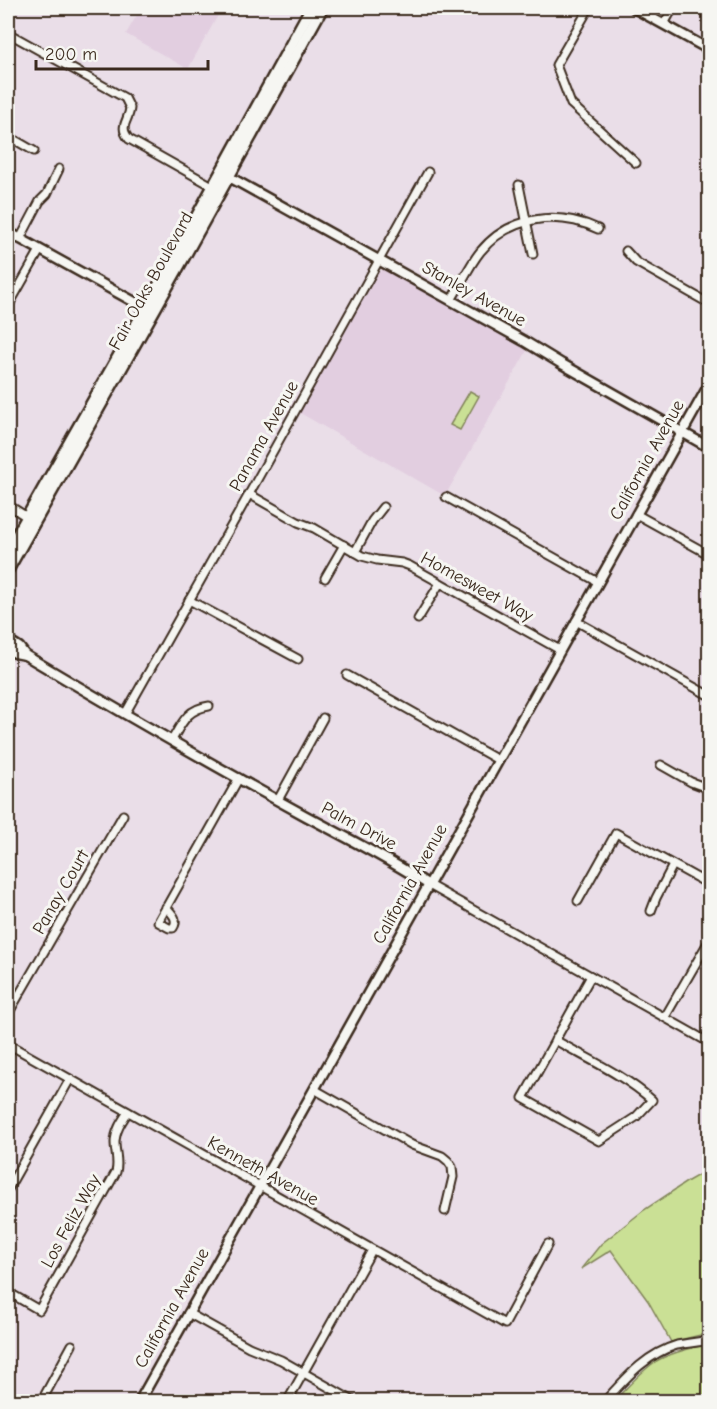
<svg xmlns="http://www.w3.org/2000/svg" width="717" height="1409" font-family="'Comic Neue',sans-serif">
	<rect width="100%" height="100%" fill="#eadee8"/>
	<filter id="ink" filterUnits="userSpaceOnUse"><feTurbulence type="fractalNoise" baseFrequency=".0167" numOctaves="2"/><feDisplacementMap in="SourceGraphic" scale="12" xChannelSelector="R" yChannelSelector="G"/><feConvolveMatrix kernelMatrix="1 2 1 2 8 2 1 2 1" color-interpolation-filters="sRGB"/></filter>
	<g filter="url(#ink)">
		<g fill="#e2cee0">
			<path d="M141,8H222L188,69L126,34Z"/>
			<path d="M384,269L528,349L445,496L300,413L379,272Z"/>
		</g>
		<g fill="#cae095" stroke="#82855a" stroke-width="1.5">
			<path d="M470,391L479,396L460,430L450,425Z"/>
			<path d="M709,1169V1333L671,1342L648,1301L611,1250L581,1269L601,1244L644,1210L688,1181Z"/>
			<path d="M709,1344V1401H614C627,1388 640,1372 655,1362C667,1354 695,1347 709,1344Z"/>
		</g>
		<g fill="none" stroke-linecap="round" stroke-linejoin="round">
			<g stroke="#3b2a1e" stroke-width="11">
				<g id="minor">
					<path d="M589,8L556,65L571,104L636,163"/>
					<path d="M664,24L673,8"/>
					<path d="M8,33L125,98L130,108C129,121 118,126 129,139L216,188"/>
					<path d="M8,136L34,151"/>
					<path d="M519,185L533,254"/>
					<path d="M20,239L40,201L47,194L59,169"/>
					<path d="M626,251L636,262L710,304"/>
					<path d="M451,300C461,285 468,267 480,252C509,216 557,210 598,229"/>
					<path d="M10,303L40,250"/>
					<path d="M249,494L298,522L314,528L362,556L377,560L402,563L410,566L560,650"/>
					<path d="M446,497L598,582"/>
					<path d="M8,505L27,517"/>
					<path d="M636,514L710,555"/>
					<path d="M355,552L372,521L383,507"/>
					<path d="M325,578L344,545"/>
					<path d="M189,600L298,659"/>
					<path d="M418,619L440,583"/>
					<path d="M576,621L710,696"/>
					<path d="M347,675L498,760"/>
					<path d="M125,714L238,514L428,172"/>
					<path d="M172,740C182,723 187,709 209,706"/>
					<path d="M661,765L691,782L710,789"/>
					<path d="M278,800L323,718"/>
					<path d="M429,885L710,1043"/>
					<path d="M578,901L616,833L710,885"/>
					<path d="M166,907C172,914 179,919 173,928H169L158,922L239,778"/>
					<path d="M651,911L656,898L673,865"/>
					<path d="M8,1014L123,815"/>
					<path d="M665,1017L710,939"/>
					<path d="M555,1040C588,1059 624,1075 652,1100L636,1117L599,1141L523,1098L591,976"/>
					<path d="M8,1044L505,1324L548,1244"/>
					<path d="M314,1089L412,1145L442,1156L448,1161L452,1167L453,1177L445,1211"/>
					<path d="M8,1189L70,1079"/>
					<path d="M8,1292L39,1310L116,1172C119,1161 115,1153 115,1143C115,1131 122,1121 128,1112"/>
					<path d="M188,1313L249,1347L281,1360L355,1402"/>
					<path d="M41,1402L72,1345"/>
					<path d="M287,1402L372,1250"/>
					<path d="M604,1402C626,1378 646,1354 677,1345C688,1343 699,1342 710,1340"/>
				</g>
			</g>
			<g stroke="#3b2a1e" stroke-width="13">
				<g id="tertiary">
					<path d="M634,8L710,50"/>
					<path d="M224,174L524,341L562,364L710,448"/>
					<path d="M8,232L149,310"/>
					<path d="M8,640L19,647L25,655"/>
					<path d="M8,649L15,653L25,655C117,710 211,764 306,816C347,838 389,859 429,885"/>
					<path d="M139,1402L710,383"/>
				</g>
			</g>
			<g stroke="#3b2a1e" stroke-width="15">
				<g id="primary">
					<path d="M8,551L167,271L311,8"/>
					<path d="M8,569L180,264L322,8"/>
				</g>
			</g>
			<use href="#minor" stroke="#f6f6f2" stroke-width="7"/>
			<use href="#tertiary" stroke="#f6f6f2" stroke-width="8"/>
			<use href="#primary" stroke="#f6f6f2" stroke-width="10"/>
		</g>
	</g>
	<g text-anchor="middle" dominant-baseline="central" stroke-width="6" stroke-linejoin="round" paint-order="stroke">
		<g font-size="18" fill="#3b2a1e" stroke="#f6f6f2">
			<text transform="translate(151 281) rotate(-61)">Fair Oaks Boulevard</text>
			<text transform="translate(474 294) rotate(29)">Stanley Avenue</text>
			<text transform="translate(264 436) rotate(-61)">Panama Avenue</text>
			<text transform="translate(647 460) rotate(-61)">California Avenue</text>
			<text transform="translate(477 587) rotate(29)">Homesweet Way</text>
			<text transform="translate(359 826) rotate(28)">Palm Drive</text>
			<text transform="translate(410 884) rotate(-61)">California Avenue</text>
			<text transform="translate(61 892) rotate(-60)">Panay Court</text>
			<text transform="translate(263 1171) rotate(29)">Kenneth Avenue</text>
			<text transform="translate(71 1221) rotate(-61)">Los Feliz Way</text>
			<text transform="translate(172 1308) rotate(-61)">California Avenue</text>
		</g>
	</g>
	<rect width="717" height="1409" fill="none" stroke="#f6f6f2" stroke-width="30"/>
	<rect x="15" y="15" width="687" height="1379" fill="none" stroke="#3b2a1e" stroke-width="2" filter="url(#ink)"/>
	<path d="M36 60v9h172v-9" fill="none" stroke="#3b2a1e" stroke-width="3"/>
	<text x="45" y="60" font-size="18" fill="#3b2a1e" stroke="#f6f6f2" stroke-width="4.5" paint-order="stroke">200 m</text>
</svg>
